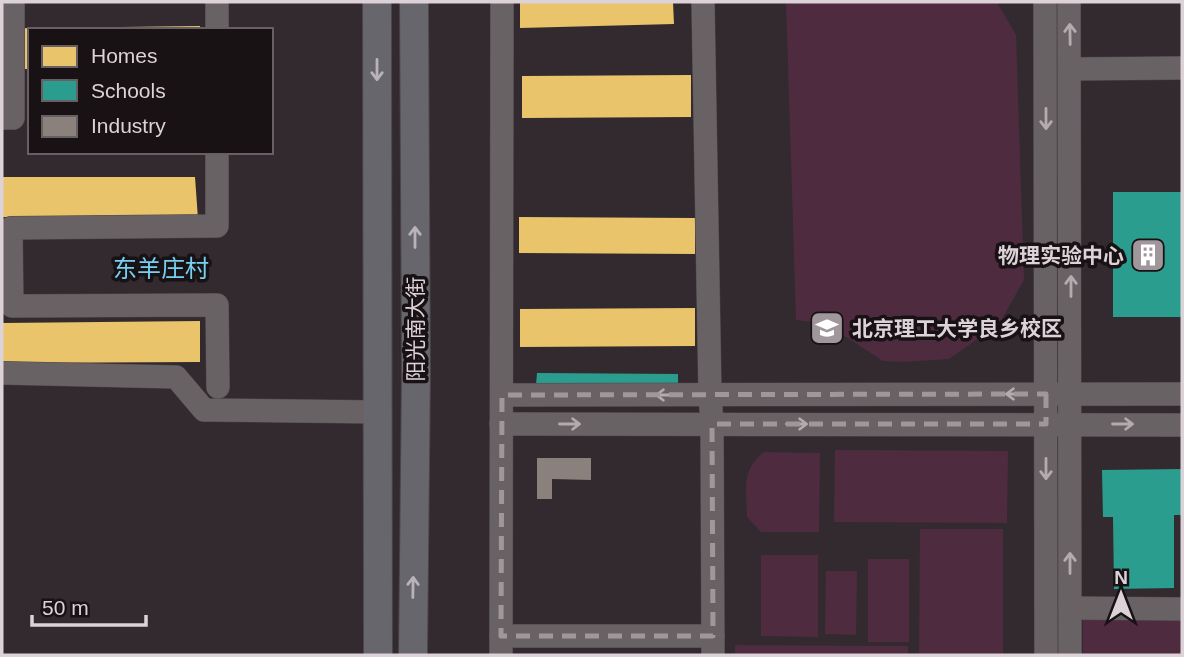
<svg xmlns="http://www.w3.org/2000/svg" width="1184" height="657" font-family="Arial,'Noto Sans SC',sans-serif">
	<rect width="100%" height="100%" fill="#322a2e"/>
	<g fill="#4f2b40">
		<path d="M786,2H997L1016,35L1024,280L999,324L949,359L904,362L883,361L843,335L831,324L796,320Z"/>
		<path d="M835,450L1008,451L1007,523L834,522Z"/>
		<path d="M764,452L820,453L819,532H761L747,517C747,490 740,471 764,452Z"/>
		<path d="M920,529H1003V655H919Z"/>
		<path d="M761,555H818V637L761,636Z"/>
		<rect x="868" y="559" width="41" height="83"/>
		<path d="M826,571H857L856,635L825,634Z"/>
		<rect x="1083" y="616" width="99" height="39"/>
		<path d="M735,645L908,646V655H735Z"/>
	</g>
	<g fill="#e9c46a">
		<path d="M520,2H673L674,24L520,28Z"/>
		<path d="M200,26V30H121V27Z"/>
		<path d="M30,28V69H2V29Z"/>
		<path d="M691,75V117L522,118V76Z"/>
		<path d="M2,177H195L198,219L2,217Z"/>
		<path d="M519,217L695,218V254L519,253Z"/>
		<path d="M695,308V346L520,347V309Z"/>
		<path d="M200,321V362L2,363V323Z"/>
	</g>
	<g fill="#2a9d8f">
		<rect x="1113" y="192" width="69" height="125"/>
		<path d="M537,373L678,374V386L536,385Z"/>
		<path d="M1182,469V515H1174V588L1114,589L1113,517H1103L1102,470Z"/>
	</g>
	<path fill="#8a817c" d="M537,458H591V480L552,479V499H537Z"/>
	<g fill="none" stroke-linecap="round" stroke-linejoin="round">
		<g stroke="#4c4549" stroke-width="24">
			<g id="minor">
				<path d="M217,2V30"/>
				<path d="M703,2L710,395L712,424L713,655"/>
				<path d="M1045,2L1046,655"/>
				<path d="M1069,2L1070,655"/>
				<path d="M1070,69L1182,68"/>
				<path d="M2,118H13V2"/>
				<path d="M217,152V226L11,228L12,306L217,305L218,387"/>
				<path d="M2,373L176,377L204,410L378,412"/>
				<path d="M502,395L1182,394"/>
				<path d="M501,424L1182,425"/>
				<path d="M1070,608L1182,609"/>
				<path d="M501,636H713"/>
				<path d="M501,655L502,2"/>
			</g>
		</g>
		<g stroke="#4c4549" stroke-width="30">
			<g id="major">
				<path d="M377,2L378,655"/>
				<path d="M413,655L416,372L414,2"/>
			</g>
		</g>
		<use href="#minor" stroke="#696265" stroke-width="23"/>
		<use href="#major" stroke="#66666c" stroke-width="28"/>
	</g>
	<defs><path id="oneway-shaft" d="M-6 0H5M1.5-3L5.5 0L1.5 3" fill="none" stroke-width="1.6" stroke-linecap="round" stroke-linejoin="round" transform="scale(1.75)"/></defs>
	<g stroke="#b4abb0">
		<use href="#oneway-shaft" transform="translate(1070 34) rotate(-91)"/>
		<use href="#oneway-shaft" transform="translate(1046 119) rotate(90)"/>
		<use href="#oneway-shaft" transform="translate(1071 286) rotate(-90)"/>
		<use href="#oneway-shaft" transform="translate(1016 394) rotate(180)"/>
		<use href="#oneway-shaft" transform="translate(666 395) rotate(180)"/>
		<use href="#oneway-shaft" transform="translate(570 424)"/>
		<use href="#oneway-shaft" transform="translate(797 424)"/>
		<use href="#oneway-shaft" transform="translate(1123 424)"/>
		<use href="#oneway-shaft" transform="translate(1046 469) rotate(90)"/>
		<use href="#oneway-shaft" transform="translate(1070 563) rotate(-90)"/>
	</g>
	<g stroke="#b9b2b8">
		<use href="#oneway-shaft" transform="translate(377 70) rotate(90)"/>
		<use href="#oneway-shaft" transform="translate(415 237) rotate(-90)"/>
		<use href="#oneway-shaft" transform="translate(413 587) rotate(-89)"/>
	</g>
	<path fill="none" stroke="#a0979c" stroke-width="5" stroke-dasharray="14 9" stroke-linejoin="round" d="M1046,394V424H712L713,636H501L502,395Z"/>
	<defs>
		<g id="building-square" transform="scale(1.75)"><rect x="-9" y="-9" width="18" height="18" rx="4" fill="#a0979c" stroke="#181215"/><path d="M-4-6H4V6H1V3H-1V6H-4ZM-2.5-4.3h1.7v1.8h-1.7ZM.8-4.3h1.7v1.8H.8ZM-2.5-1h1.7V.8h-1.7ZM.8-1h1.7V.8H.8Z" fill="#fff"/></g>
		<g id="university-square" transform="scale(1.75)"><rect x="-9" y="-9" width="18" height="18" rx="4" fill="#a0979c" stroke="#181215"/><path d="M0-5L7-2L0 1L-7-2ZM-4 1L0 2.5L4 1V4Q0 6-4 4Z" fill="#fff"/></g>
	</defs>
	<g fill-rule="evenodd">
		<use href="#building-square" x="1148" y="255"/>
		<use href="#university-square" x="827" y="328"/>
	</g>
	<g text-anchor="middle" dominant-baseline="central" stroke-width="7" stroke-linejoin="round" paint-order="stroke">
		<g font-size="21" font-weight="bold" fill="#dcd2d8" stroke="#181215" text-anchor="end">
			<text x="1124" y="255">物理实验中心</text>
			<text x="852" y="328" text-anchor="start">北京理工大学良乡校区</text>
		</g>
		<g font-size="21" fill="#dcd2d8" stroke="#181215">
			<text transform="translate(415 329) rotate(-90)">阳光南大街</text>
		</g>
		<g font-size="24" fill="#74d1f2" stroke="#181215">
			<text x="161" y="268">东羊庄村</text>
		</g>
	</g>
	<rect width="1184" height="657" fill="none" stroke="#dcd2d8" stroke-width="7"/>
	<rect x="28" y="28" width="245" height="126" fill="#181215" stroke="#665f63" stroke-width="2"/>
	<rect x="42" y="46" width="35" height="21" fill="#e9c46a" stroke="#665f63" stroke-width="2"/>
	<text x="91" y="63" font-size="21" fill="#dcd2d8">Homes</text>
	<rect x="42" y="80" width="35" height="21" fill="#2a9d8f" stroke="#665f63" stroke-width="2"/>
	<text x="91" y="98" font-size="21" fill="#dcd2d8">Schools</text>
	<rect x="42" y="116" width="35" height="21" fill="#8a817c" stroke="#665f63" stroke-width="2"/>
	<text x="91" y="133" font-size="21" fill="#dcd2d8">Industry</text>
	<g transform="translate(1121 594)" stroke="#181215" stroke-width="5" paint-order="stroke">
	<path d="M0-5L12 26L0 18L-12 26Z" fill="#dcd2d8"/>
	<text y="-10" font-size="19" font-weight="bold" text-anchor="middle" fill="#dcd2d8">N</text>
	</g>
	<path d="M32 615v10h114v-10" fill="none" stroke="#dcd2d8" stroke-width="3.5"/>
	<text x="42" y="615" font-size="21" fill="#dcd2d8" stroke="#181215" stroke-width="5" paint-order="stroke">50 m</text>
</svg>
